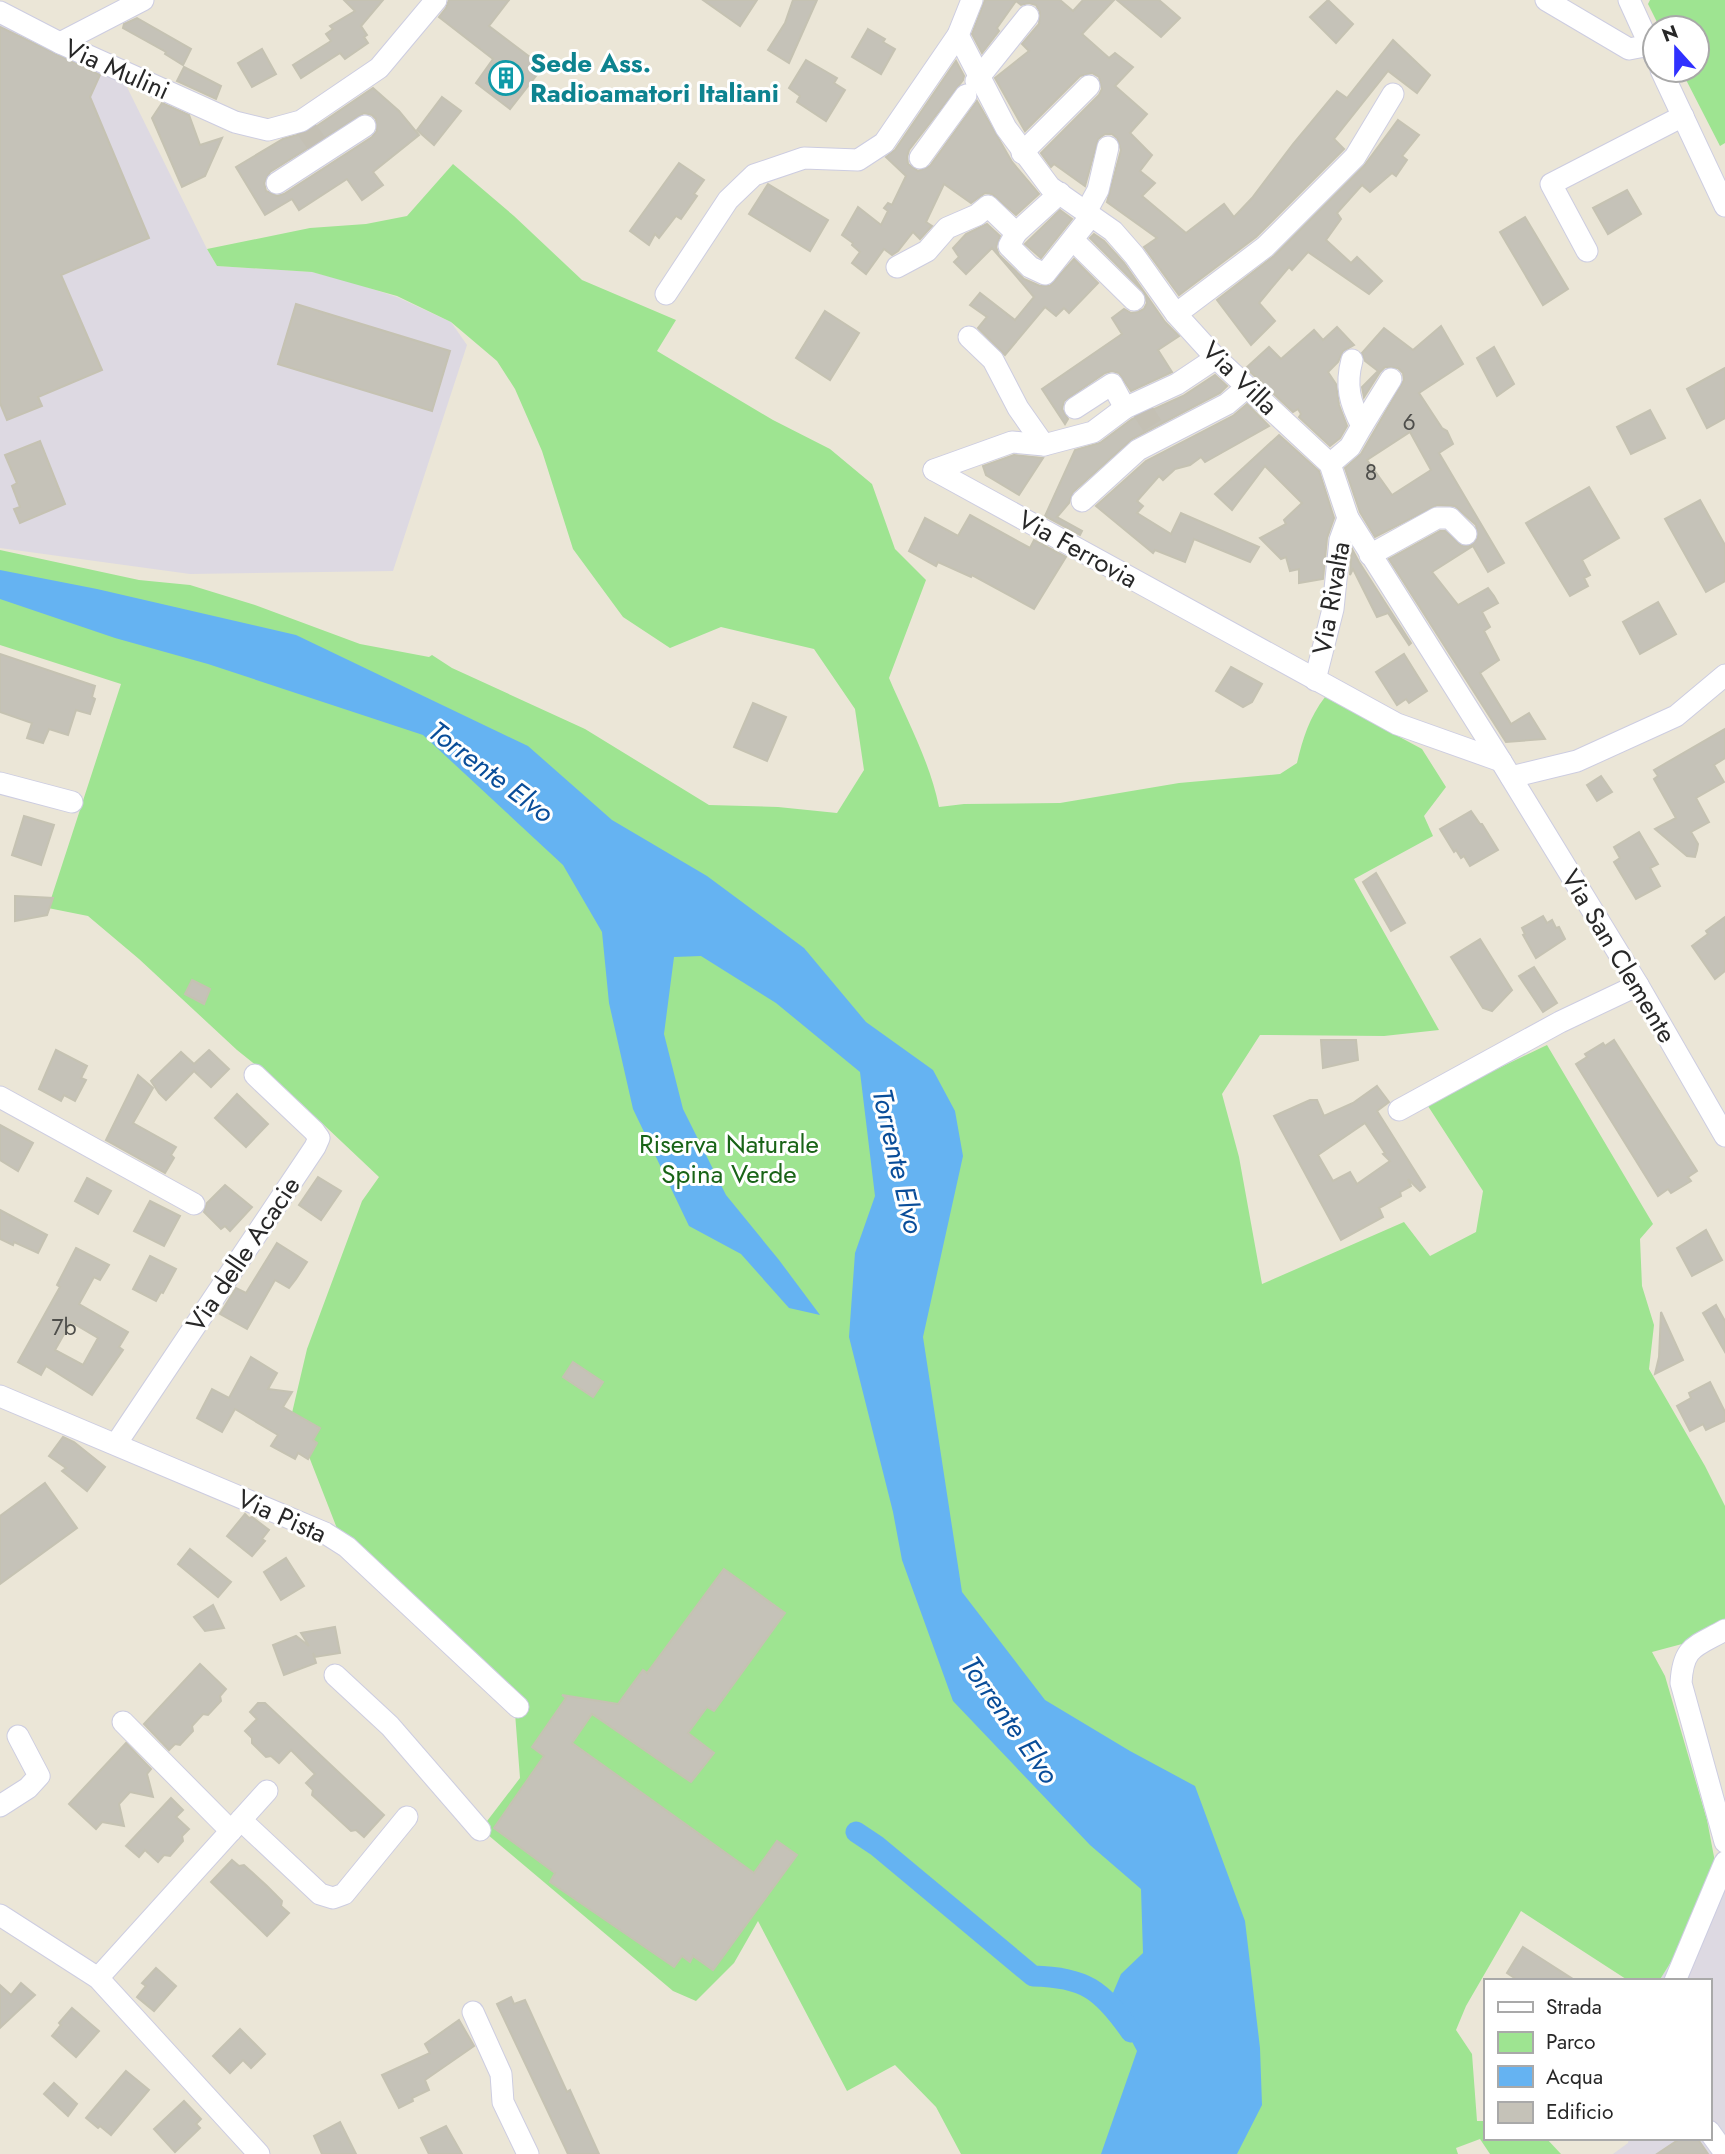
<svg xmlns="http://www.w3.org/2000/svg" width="1725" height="2154" font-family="Jost,sans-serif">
	<rect width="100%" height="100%" fill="#ebe6d7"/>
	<g fill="#ddd9e2">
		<path d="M0,17L124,81L207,249L217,266L312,272L351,282L397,297L451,322L467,345L393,571L190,574L0,548Z"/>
		<path d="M1725,1858V2154H1613L1628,2143L1629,2138H1709V1981H1659L1674,1957Z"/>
	</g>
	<g fill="#9ee491">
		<path d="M1650,0H1725V143L1720,146L1681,70H1697V28H1660L1648,4Z"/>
		<path d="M453,164L514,216L582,280L676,320L657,351L773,420L830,449L872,484L895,549L926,580L889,678C907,720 930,762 939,807L964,804L1060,803L1179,783L1280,774L1297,763C1303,738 1309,718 1325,697L1422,749L1446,787L1424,816L1433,836L1354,879L1439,1030L1384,1036L1260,1035L1222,1094L1239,1157L1262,1284L1404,1222L1430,1256L1476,1232L1483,1191L1426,1103L1547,1045L1653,1224L1640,1239L1642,1286L1654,1325L1649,1369L1705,1466L1725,1506V1620L1682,1644L1652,1652L1665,1676L1707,1820L1715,1862L1674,1957L1659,1981H1629L1521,1911L1466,2006L1456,2030L1472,2054L1477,2121H1485V2138H1546L1561,2154H1490L1480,2139L1456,2148L1458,2154H961L936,2107L895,2065L847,2091L758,1921L734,1963L696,2001L673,1991L481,1829L520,1778L514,1700L338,1531L292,1413L307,1349L362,1201L379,1177L288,1091L237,1050L139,959L88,916L48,908L121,684L0,645V550L139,580L190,585L255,605L360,644L429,657L432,655L452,668L585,729L709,805L778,807L837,813L864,770L855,709L814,649L721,627L670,648L623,617L573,549L542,451L515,389L497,361L451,322L397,296L312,272L217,266L207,249L310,228L366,224L407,216Z"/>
	</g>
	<path fill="#65b3f2" d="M0,570L97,589L296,635L528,746L612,820L707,876L804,948L866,1022L933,1070L955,1111L963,1156L923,1337L962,1592L1045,1700L1130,1751L1195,1786L1245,1921L1260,2048L1262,2105L1237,2154H1101L1137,2051L1110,2000L1121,1974L1143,1953L1141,1889L1090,1845L953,1701L902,1560L893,1512L849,1337L855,1253L875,1196L860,1072L776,1003L701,956L674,957L664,1034L683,1109L726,1195L779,1260L820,1315L789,1308L741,1254L689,1226L633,1109L609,1003L602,932L563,865L423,735L208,664L115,638L0,599Z"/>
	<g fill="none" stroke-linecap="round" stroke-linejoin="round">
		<path stroke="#65b3f2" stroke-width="21" d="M856,1832L877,1846L1033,1976C1085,1977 1102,1990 1131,2032"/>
	</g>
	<g fill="#c5c2b8" stroke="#c5c2b2" stroke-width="2" fill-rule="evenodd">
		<path d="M344,0H383L361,26L367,35L364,37L368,43L345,59L340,53L301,78L293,65L331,41L326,34L333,29L330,26L355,11Z"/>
		<path d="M449,0H509L489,26L543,67L510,109L476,83L493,59L439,17L446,8Z"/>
		<path d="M703,0H757L740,26Z"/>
		<path d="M793,0H817L789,63L768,50L785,23Z"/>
		<path d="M985,0H1060L1073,11L1083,0H1114L1082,34L1109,58L1115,53L1133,67L1115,86L1147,114L1130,133L1152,155L1140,171L1155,183L1142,196L1186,233L1224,204L1234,217L1252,198L1293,144L1337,91L1347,98L1393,40L1430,75L1417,93L1388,71L1334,139L1344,149L1256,237L1179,295L1144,247L1157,238L1107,202L1121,150L1117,138L1112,134H1105L1098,139L1085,186L1054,164L1051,167L1041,153L1099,95L1102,89L1099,77L1092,73L1080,76L1025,131L995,78L1029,51L1022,44L1039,24L1040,12L1036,5L1029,3L1021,5L1016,1L997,28L999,31L982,53L972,34Z"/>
		<path d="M1117,0H1159L1180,18L1161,37Z"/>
		<path d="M1328,0L1353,24L1336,43L1310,17Z"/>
		<path d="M137,18L191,49L183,65L165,54L166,52L123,28L124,24Z"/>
		<path d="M0,27L100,75L90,97L149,238L61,275L102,370L38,397L42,406L7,420L0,403Z"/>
		<path d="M868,29L885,39L883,42L895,49L881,74L852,57Z"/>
		<path d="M262,49L276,74L252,87L238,63Z"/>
		<path d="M806,60L837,78L834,83L845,90L826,121L797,102L800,96L789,88Z"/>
		<path d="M956,61L964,76L963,80L909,150L907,157L908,164L918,171L930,166L977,101L1012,162L1039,194L1016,215L992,194L985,193L971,203L944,184L926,222L932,226L920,239L913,232L898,251L892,255L884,249L866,274L852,263L860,252L852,245L853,243L842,235L858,207L881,225L888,211L884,208L888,203L892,205L906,176L886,157L895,150Z"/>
		<path d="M184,67L221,86L216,99L177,81Z"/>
		<path d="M373,88L399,111L419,135L373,172L383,185L362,200L347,179L299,210L292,199L265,215L236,167L283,139L308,132ZM364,113L372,115L376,119L377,131L372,137L284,194L277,196L266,191L264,183L270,172Z"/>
		<path d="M442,97L461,111L434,145L417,130Z"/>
		<path d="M162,103L189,115L200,145L222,138L205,176L182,187L152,118Z"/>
		<path d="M1398,120L1419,135L1402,156L1407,160L1396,176L1392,173L1370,192L1362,185L1337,213L1341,219L1326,240L1351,263L1357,257L1382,281L1369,294L1308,252L1292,270L1289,267L1259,303L1275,321L1251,345L1217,300L1274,256L1364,166Z"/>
		<path d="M679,163L704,180L694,194L697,196L681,219L676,216L659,238L655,234L649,245L630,231Z"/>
		<path d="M768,184L828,220L810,251L749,214Z"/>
		<path d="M1627,190L1641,214L1608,234L1593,208Z"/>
		<path d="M1060,210L1072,219L1041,258L1025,244Z"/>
		<path d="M1525,217L1568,289L1543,305L1500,232Z"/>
		<path d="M987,224L1000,236L996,247L999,255L1024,279L1040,286H1050L1074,259L1098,283L1069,313L1064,308L1056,316L1045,307L1005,355L978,328L987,317L970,305L980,293L1015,320L1034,297L992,248L966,274L954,262L959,257L953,248L966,234Z"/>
		<path d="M1094,234L1104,241L1124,263L1165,322L1179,336L1158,350L1172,372L1131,391L1119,373L1112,371L1105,373L1064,401L1062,409L1068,419L1065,424L1042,389L1122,334L1112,318L1124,309L1131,313L1138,312L1144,309L1147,303L1143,291L1090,238Z"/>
		<path d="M296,304L450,351L432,411L278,364Z"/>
		<path d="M825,311L859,333L830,380L796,358Z"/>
		<path d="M1441,326L1463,364L1419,393L1442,428L1447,431L1453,444L1439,453L1504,563L1488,572L1473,546L1432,572L1458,605L1488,588L1494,596L1498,603L1482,612L1490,627L1484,631L1499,660L1480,673L1511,724L1529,713L1545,739L1506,742L1389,559L1440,531H1445L1462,546H1470L1478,538L1476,525L1455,506L1437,505L1375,537L1360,512L1345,468L1361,454L1404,380L1403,373L1398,368L1385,367L1380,372L1364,397L1362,387L1378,371L1365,361L1362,353L1384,328L1413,350ZM1410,432L1431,470L1392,495L1367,460Z"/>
		<path d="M1337,327L1354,345L1343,351L1338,362L1328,372L1336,384L1339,405L1347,426L1340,438L1330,446L1299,417L1301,414L1298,409L1293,412L1246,368L1269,347L1281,359L1314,330L1323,340Z"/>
		<path d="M1494,347L1514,384L1497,396L1477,358Z"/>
		<path d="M1725,368V418L1707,428L1687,389Z"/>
		<path d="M1215,375L1227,386L1220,393L1132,439L1073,492L1069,503L1057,517L1082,531L1080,535L1045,516L1075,450L1100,443L1132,419L1183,396Z"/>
		<path d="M1247,404L1269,426L1205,462L1201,457L1190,465L1175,469L1163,480L1159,476L1137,501L1143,506L1137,513L1171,534L1181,513L1259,547L1250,562L1194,539L1185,562L1155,550L1153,553L1096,506L1146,461L1233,416Z"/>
		<path d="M1650,410L1665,438L1631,454L1617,427Z"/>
		<path d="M1279,435L1319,471L1334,518L1327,538L1323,579L1299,583V569L1290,571L1286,557L1281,559L1260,538L1286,524L1284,520L1302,503L1265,466L1232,510L1215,494Z"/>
		<path d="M40,441L65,504L20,523L14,509L20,507L12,486L17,483L5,455Z"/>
		<path d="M1014,455L1043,458L1019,495L986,475L983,466Z"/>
		<path d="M1589,487L1619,538L1582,560L1590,575L1584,578L1588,586L1570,596L1526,523Z"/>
		<path d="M1700,500L1725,545V581L1706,592L1665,519Z"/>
		<path d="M970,515L1030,548L1034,540L1066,557L1034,609L972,575L971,577L938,562L936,566L909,551L925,518L958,536Z"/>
		<path d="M1352,549L1359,562L1411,643L1409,645L1388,613L1377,617L1353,569L1350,575Z"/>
		<path d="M1658,602L1676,634L1640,654L1623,622Z"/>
		<path d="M0,654L95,686L92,697L95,699L90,714L76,710L68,735L49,729L43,743L27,738L32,723L0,712Z"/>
		<path d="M1404,654L1427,691L1409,703L1406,699L1397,705L1376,672Z"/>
		<path d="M1231,667L1262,684L1252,702L1243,707L1216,691Z"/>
		<path d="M753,703L786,717L767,761L734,747Z"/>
		<path d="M1725,729V758L1714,765L1724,782L1696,798L1709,822L1691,832L1698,844L1697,850L1695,857L1687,856L1655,829L1676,818L1654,779L1658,776L1654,770Z"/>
		<path d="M1601,776L1612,792L1597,801L1587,785Z"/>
		<path d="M1471,811L1480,824H1482L1498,850L1470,866L1464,856L1461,858L1456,850L1454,852L1440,829Z"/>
		<path d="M24,816L54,825L41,865L12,855Z"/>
		<path d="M1639,832L1658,864L1650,868L1660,886L1636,899L1614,862L1620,858L1614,847Z"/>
		<path d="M1376,873L1405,923L1391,931L1363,882Z"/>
		<path d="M15,896L35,897L53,898L47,915L15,921Z"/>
		<path d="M1543,916L1547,923L1552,920L1556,928L1559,927L1565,939L1536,958L1523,935L1525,934L1522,928Z"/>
		<path d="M1725,917V971L1715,979L1692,946L1708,934L1706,931Z"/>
		<path d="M1480,939L1512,990L1492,1011L1483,1008L1451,957Z"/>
		<path d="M1534,967L1557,1003L1543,1012L1519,976Z"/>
		<path d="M192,980L210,989L204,1004L185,994Z"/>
		<path d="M1321,1040H1356L1358,1060L1323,1068Z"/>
		<path d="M1614,1040L1697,1171L1688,1177L1691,1181L1671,1193L1668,1189L1658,1196L1576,1064L1587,1057L1585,1054L1603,1043L1605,1046Z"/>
		<path d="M56,1050L87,1066L81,1078L86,1080L75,1101L64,1095L61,1101L39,1089Z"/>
		<path d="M209,1050L229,1069L211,1087L194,1071L166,1100L159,1093L151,1081L181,1052L194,1064Z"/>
		<path d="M138,1075L153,1088L133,1123L176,1147L171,1155L174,1158L165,1173L106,1140Z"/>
		<path d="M1377,1086L1389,1102L1377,1111L1425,1187L1420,1191L1408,1179L1411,1186L1400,1192L1401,1196L1379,1208L1383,1217L1341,1240L1274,1116L1310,1100H1317L1324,1116L1353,1103ZM1365,1123L1385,1153L1383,1154L1390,1161L1357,1184L1350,1172L1333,1181L1318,1155Z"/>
		<path d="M237,1094L268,1124L246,1147L215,1118Z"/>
		<path d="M0,1125L33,1143L18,1171L0,1160Z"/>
		<path d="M318,1177L341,1191L321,1220L299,1205Z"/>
		<path d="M87,1178L111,1191L98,1214L75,1201Z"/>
		<path d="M225,1185L252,1207L230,1231L225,1226L221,1229L204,1212L207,1203Z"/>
		<path d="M150,1201L180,1216L164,1246L134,1231Z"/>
		<path d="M0,1210L47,1235L38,1253L14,1242L13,1245L0,1239Z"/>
		<path d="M1706,1230L1722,1260L1692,1276L1677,1248Z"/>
		<path d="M277,1243L307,1262L296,1279L289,1288L275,1280L247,1329L220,1314L236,1288L246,1293Z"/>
		<path d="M76,1248L109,1265L100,1280L94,1277L79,1304L128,1332L119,1347L123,1350L92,1395L46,1366L41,1375L18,1362L60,1287L57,1285ZM71,1322L98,1338L83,1365L55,1350Z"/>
		<path d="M150,1256L176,1269L163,1293L161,1292L156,1301L133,1289Z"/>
		<path d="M1716,1305L1725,1321V1352L1703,1313Z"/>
		<path d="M1661,1312L1683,1360L1655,1374L1659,1357Z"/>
		<path d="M251,1357L277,1373L268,1389L292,1392L283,1407L320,1428L313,1440L317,1443L308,1459L298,1453L295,1459L271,1446L278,1435L235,1409L222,1432L197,1418L212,1389L229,1398Z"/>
		<path d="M573,1362L603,1382L593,1397L563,1377Z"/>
		<path d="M1710,1382L1725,1412V1421L1706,1430L1703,1424L1690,1431L1677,1406L1691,1398L1689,1393Z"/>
		<path d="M63,1437L74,1442L105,1467L87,1491L62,1471L66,1468L49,1456Z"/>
		<path d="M45,1483L77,1528L0,1584V1516Z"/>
		<path d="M245,1514L249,1518L252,1517L269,1530L262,1539L265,1541L252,1556L227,1536Z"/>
		<path d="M190,1549L231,1582L218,1597L178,1564Z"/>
		<path d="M286,1558L304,1586L281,1600L264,1572Z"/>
		<path d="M724,1569L785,1613L714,1711L707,1707L688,1733L714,1753L691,1782L592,1714L572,1743L754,1873L777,1841L797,1855L713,1970L693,1956L690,1962L682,1956L674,1967L550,1882L555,1873L494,1828L544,1756L532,1747L566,1698L562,1695L618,1704L643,1670L647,1673Z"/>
		<path d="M213,1605L224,1628L205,1631L194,1617Z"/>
		<path d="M335,1627L340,1653L315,1657L313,1653L316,1663L284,1675L273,1645L296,1636L309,1646L301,1633Z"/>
		<path d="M200,1664L226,1689L220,1696L221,1701L208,1715L203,1714L192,1726L193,1731L180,1745L175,1744L169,1750L144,1724Z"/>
		<path d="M258,1703H265L384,1815L364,1837L356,1830L351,1831L312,1795L313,1790L306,1783L315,1774L291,1750L279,1763L271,1756L266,1757L252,1743V1738L245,1731L257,1719L250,1712Z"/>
		<path d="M126,1743L151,1769L147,1774L153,1797L130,1792L119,1804L124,1826L102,1822L96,1829L69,1804Z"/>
		<path d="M171,1798L183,1810L176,1817L189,1829L182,1836L183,1841L170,1856L164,1855L158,1862L145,1850L139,1857L126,1846Z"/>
		<path d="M232,1860L239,1866L244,1865L267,1886L282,1901L281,1906L289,1913L267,1936L211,1882Z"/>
		<path d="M1523,1947L1576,1981H1519L1507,1973Z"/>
		<path d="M156,1968L176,1986L154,2011L137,1997L146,1986L142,1983Z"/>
		<path d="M21,1983L35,1995L0,2028V1985L11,1995Z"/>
		<path d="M511,1997L514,2004L525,2000L567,2092L570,2090L599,2154H568L497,2004Z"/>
		<path d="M72,2008L99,2031L76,2057L52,2036L61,2025L59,2023Z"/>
		<path d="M459,2020L474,2046L425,2080L429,2090L412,2098L413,2101L399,2108L382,2075L430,2053L425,2044Z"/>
		<path d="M240,2029L265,2054L251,2068L243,2060L230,2073L213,2056Z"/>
		<path d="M126,2071L149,2090L111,2135L100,2126L98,2128L86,2118Z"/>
		<path d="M54,2083L77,2104L68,2116L44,2094Z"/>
		<path d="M184,2101L201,2119L196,2124L200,2128L175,2152L154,2129Z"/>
		<path d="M340,2122L356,2154H322L314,2136Z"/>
		<path d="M446,2126L462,2154H429L421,2138Z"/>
		<path d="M1681,2138H1697L1708,2154H1657Z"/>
	</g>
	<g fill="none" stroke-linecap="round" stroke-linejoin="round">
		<g stroke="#c4c0b4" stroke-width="21" stroke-dasharray="21 10" stroke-linecap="butt">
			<path d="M305,127L317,144"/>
			<path d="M1141,408L1155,430"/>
		</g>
		<g stroke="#cdcde1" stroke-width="23">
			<g id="minor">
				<path d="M1546,0L1629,49L1650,45"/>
				<path d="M1629,0L1655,57"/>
				<path d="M0,12L60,43L235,122L268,130L301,121L379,68L436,0"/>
				<path d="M958,35L1006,128L1050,187L1113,231L1134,255L1176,314L1216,358L1330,464L1348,518L1501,761L1638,985L1725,1136"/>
				<path d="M60,43L143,0"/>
				<path d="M1661,70L1725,206"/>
				<path d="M976,81L1028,16"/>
				<path d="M1022,153L1089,86"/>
				<path d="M920,158L966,95"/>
				<path d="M277,183L365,126"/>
				<path d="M1086,212L1098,190L1108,147"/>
				<path d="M1016,233L1009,246L1030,267L1045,274L1091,216"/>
				<path d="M1073,240L1134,300"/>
				<path d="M1587,251L1551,184L1683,116"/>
				<path d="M897,267L927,251L947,228L977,215L988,206L1016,233L1060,193"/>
				<path d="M666,294L728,200L754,175L804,158L858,160L884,143L958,35L972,0"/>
				<path d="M1176,314L1265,247L1355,157L1393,94"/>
				<path d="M969,337L993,360L1018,408L1044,445"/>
				<path d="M1075,408L1112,384L1125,408"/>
				<path d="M1362,426L1391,379"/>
				<path d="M1330,464L1350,447L1362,426C1350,403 1345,386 1352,360"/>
				<path d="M934,470L1397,724L1501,761"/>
				<path d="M934,470L1012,442L1044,445L1093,432L1125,408L1177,384L1216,358"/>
				<path d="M1082,501L1138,450L1227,404L1247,387"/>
				<path d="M1370,555L1437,518H1450L1466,534"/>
				<path d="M1315,680L1333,609L1340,540L1348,518"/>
				<path d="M1511,777L1577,761L1676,716L1725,675"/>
				<path d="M0,783L72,802"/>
				<path d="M0,1097L194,1204"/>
				<path d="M1399,1110L1560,1022L1638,985"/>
				<path d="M0,1396L325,1533L347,1547L518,1707"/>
				<path d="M116,1444L315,1147L319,1138L314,1131L255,1075"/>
				<path d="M1725,1630C1695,1647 1683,1646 1681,1683L1725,1842"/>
				<path d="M335,1675L390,1726L480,1830"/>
				<path d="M123,1722L231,1831"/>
				<path d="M0,1806L28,1788L39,1776L18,1736"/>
				<path d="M241,1820L320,1894L333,1898L344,1894L407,1817"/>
				<path d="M0,1915L98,1978L259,2154"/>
				<path d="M98,1978L267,1791"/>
				<path d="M1675,1981L1725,1862"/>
				<path d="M473,2012L501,2074L503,2102L528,2154"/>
				<path d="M1709,2131L1725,2153"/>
			</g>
		</g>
		<use href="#minor" stroke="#fff" stroke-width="21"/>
	</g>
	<defs>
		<g id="building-ring" transform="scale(1.75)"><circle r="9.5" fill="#fff" stroke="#0f9aa8" stroke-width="1.5"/><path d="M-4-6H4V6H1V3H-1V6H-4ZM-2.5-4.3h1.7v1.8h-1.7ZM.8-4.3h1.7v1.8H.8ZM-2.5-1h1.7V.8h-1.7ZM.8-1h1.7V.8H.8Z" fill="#0f9aa8"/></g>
	</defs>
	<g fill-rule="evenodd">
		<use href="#building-ring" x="506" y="78"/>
	</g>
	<g text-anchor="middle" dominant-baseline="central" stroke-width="6" stroke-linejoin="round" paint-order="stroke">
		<g font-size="23" fill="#4e4e4b">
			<text x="1409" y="422">6</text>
			<text x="1371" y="472">8</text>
			<text x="64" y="1327">7b</text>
		</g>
		<g font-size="26" font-weight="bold" fill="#0d838f" stroke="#fff" text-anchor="start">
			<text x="530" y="63">Sede Ass.<tspan x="530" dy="30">Radioamatori Italiani</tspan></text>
		</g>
		<g font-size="26" fill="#272727" stroke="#fff">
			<text transform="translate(117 69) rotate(24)">Via Mulini</text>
			<text transform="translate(1240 378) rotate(44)">Via Villa</text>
			<text transform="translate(1078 549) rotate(29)">Via Ferrovia</text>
			<text transform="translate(1331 598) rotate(-80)">Via Rivalta</text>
			<text transform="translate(1619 956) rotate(59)">Via San Clemente</text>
			<text transform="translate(243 1254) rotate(-56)">Via delle Acacie</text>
			<text transform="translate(282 1516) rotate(24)">Via Pista</text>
		</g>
		<g font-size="26" fill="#196417" stroke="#fff">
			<text x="729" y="1144">Riserva Naturale<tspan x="729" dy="30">Spina Verde</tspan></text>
		</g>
		<g font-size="28" font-style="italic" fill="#094d99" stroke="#fff">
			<text transform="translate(491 772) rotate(37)">Torrente Elvo</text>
			<text transform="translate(898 1161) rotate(77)">Torrente Elvo</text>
			<text transform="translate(1010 1720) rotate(55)">Torrente Elvo</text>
		</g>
	</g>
	<rect x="1484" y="1979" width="228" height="161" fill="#ffffff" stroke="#a9a9a9" stroke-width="2"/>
	<rect x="1498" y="2002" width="35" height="10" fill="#ffffff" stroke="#a9a9a9" stroke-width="2"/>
	<text x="1546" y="2014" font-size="21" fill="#272727">Strada</text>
	<rect x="1498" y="2032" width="35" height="21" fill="#9ee491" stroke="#a9a9a9" stroke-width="2"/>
	<text x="1546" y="2049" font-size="21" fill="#272727">Parco</text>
	<rect x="1498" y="2066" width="35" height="21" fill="#65b3f2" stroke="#a9a9a9" stroke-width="2"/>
	<text x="1546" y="2084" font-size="21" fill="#272727">Acqua</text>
	<rect x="1498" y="2102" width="35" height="21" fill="#c5c2b8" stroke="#a9a9a9" stroke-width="2"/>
	<text x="1546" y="2119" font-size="21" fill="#272727">Edificio</text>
	<g transform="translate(1676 49) rotate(339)"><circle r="33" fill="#ffffff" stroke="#a9a9a9" stroke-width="2"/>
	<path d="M0-5L12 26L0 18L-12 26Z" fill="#3031ff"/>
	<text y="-10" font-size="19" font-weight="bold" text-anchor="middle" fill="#272727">N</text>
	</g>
</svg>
